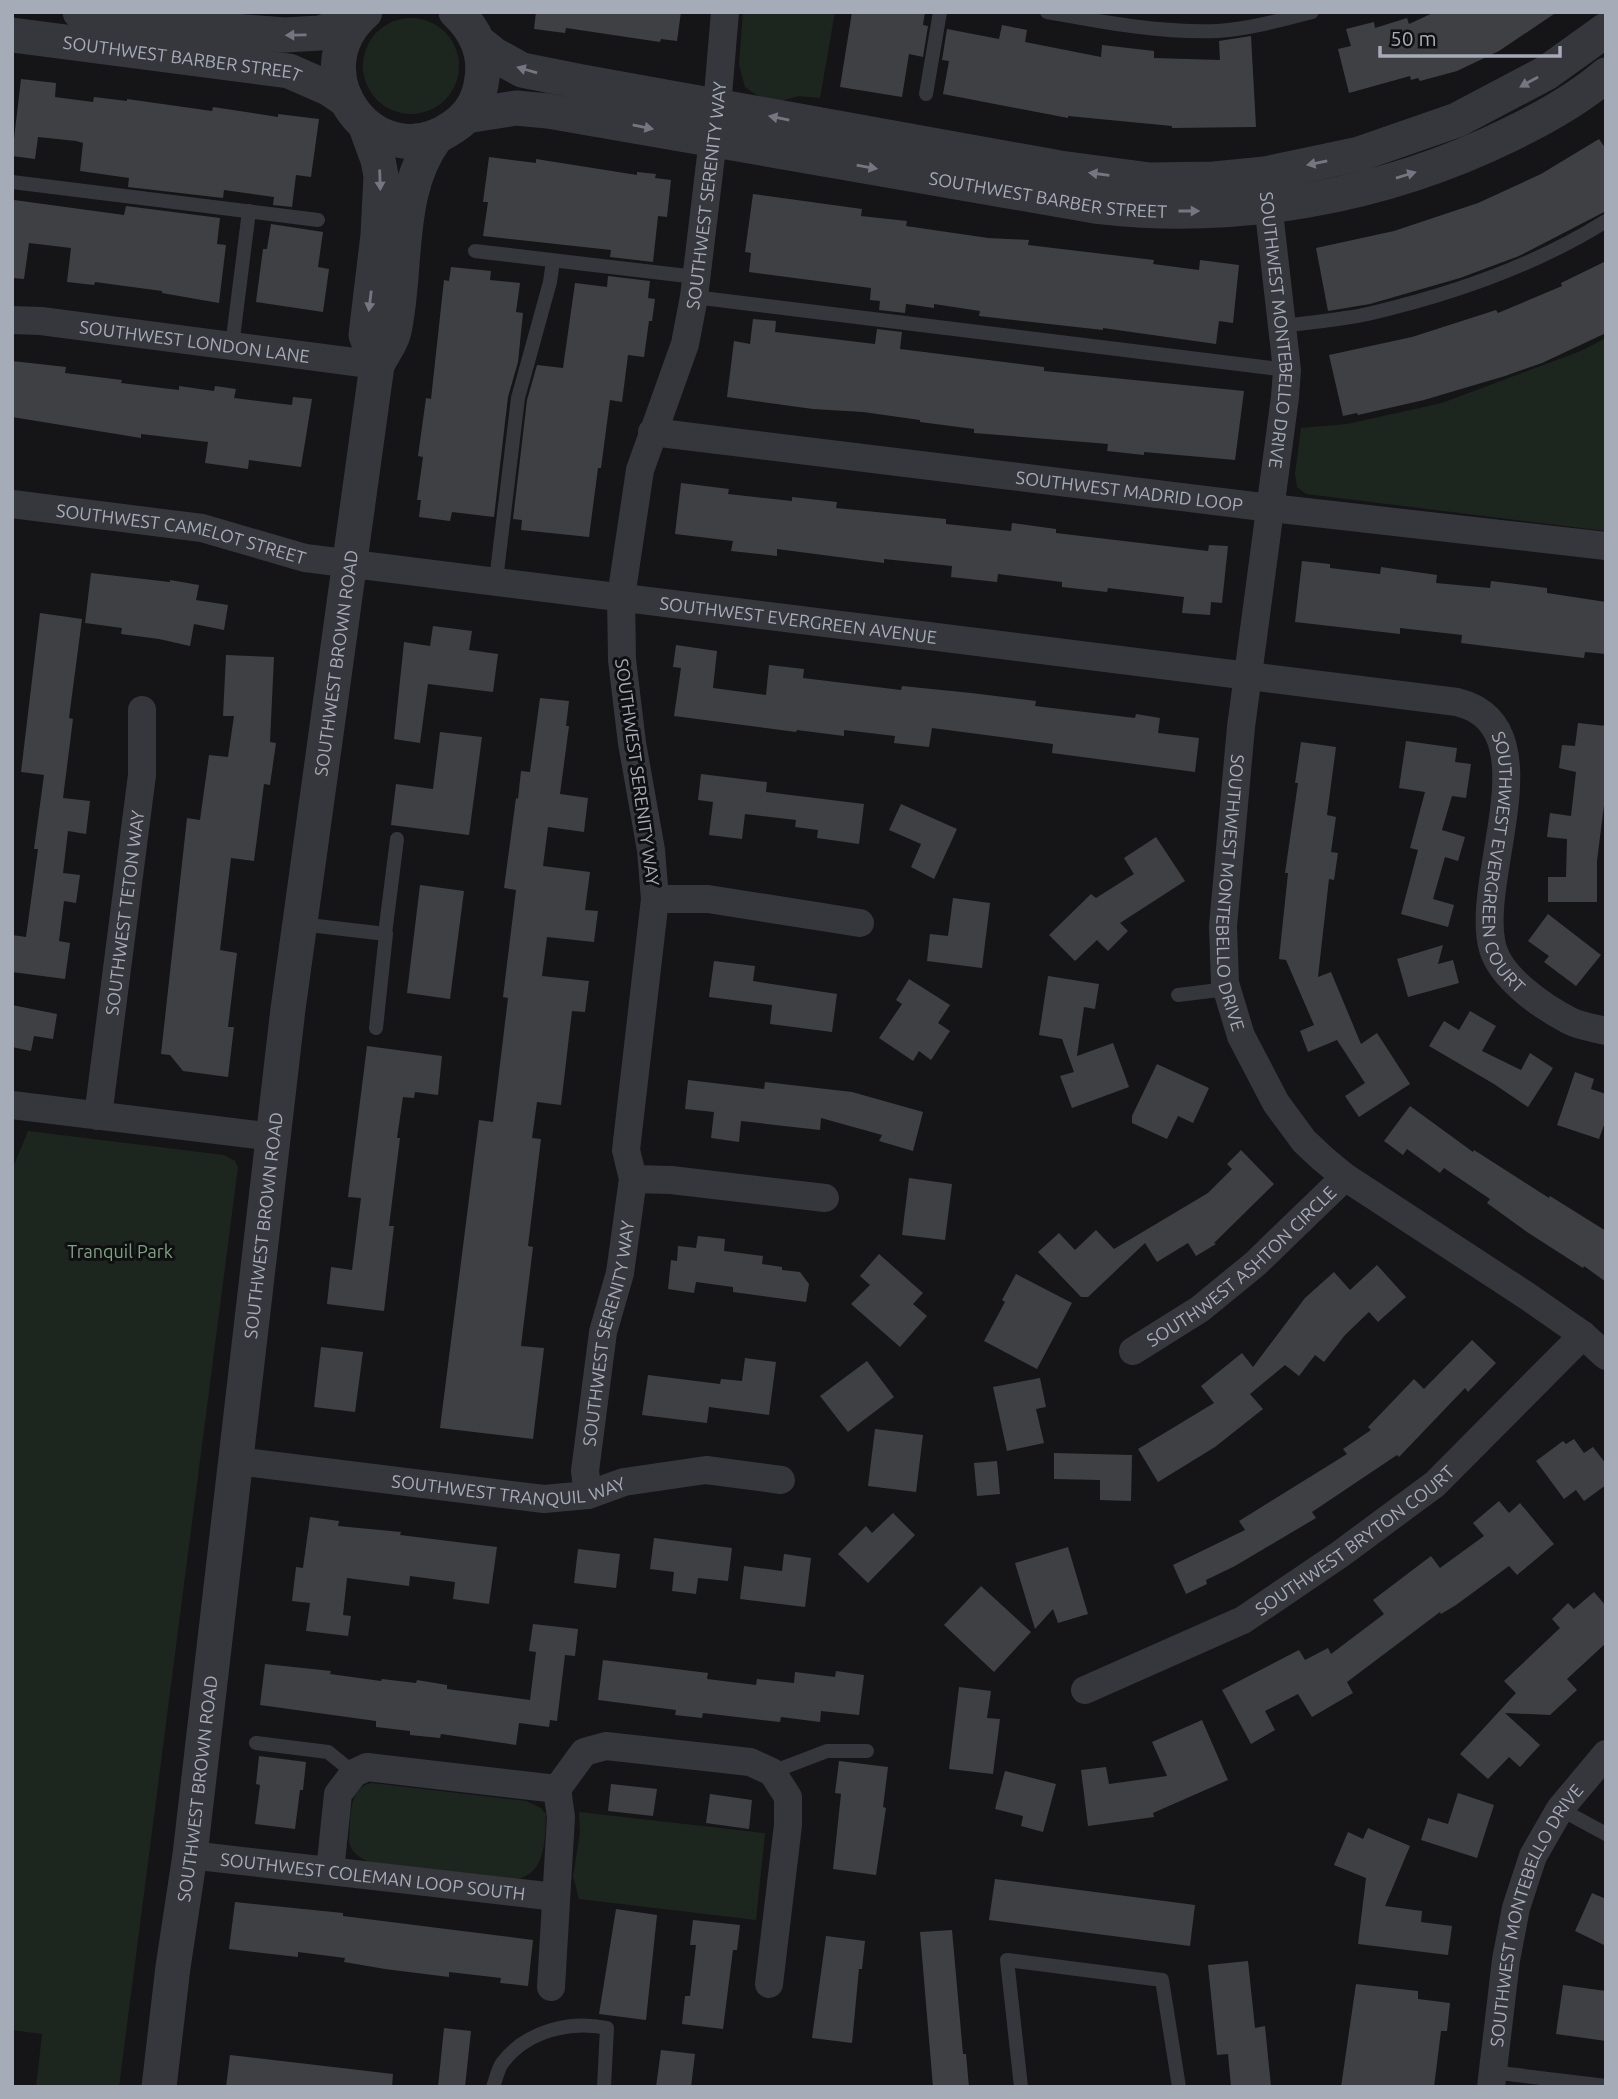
<svg xmlns="http://www.w3.org/2000/svg" width="1618" height="2099" font-family="Ubuntu,sans-serif">
	<rect width="100%" height="100%" fill="#151517"/>
	<g fill="#1d261e">
		<path d="M743,12H835L820,98L799,96L784,100L765,101L745,87L739,65Z"/>
		<circle cx="411" cy="66" r="48"/>
		<path d="M1606,338V531L1306,494L1297,487L1295,474L1301,428L1347,424L1442,403L1581,351Z"/>
		<path d="M28,1131L224,1155L235,1161L238,1167L119,2087H36L42,2034L12,2030V1170Z"/>
		<path d="M372,1783L526,1801L541,1808L546,1814C545,1839 546,1875 516,1879L369,1862C358,1857 351,1852 349,1841C351,1821 347,1787 372,1783Z"/>
		<path d="M579,1812L765,1833L756,1920L579,1899L573,1876L580,1833Z"/>
	</g>
	<g fill="#3f4044">
		<path d="M536,12H681L677,41L661,39L660,42L566,28L565,33L534,29Z"/>
		<path d="M852,12H925L923,25L928,26L923,57L909,54L902,97L840,87Z"/>
		<path d="M1435,12H1557L1499,51L1457,71L1420,81L1418,78L1411,80L1410,76L1349,93L1338,49L1351,46L1346,29L1374,22L1375,28L1407,18L1409,24Z"/>
		<path d="M1002,25L1027,30L1025,42L1101,57L1102,45L1154,51V58L1220,60L1219,41L1251,36L1256,127L1172,128V126L1068,116V118L943,94L949,61L942,60L947,29L999,39Z"/>
		<path d="M21,79L56,83L55,97L93,102L94,97L127,101V99L212,111L213,107L278,117V114L319,119L311,177L296,175L292,207L273,205L274,197L224,190L223,198L128,187L129,178L80,171L83,143L76,141L38,137L35,159L12,156Z"/>
		<path d="M1599,139L1606,149V211L1519,256L1460,278L1370,304L1328,311L1316,248L1394,231L1478,203L1541,174Z"/>
		<path d="M489,157L536,163V159L637,175V172L656,174L655,178L671,180L667,217L658,216L653,262L610,257L611,250L483,236L488,202H483Z"/>
		<path d="M753,194L862,209L861,216L907,221L906,226L988,238L1029,240L1028,245L1154,260L1153,264L1199,270L1200,260L1239,265L1233,323L1219,321L1216,344L1103,328V330L979,316L980,311L934,304V308L906,304L905,313L879,310L880,301L870,300L871,288L749,272L751,253L745,252Z"/>
		<path d="M14,200L124,215L126,206L220,218L217,244L226,245L219,303L162,293V291L95,282L94,285L67,282L71,248L29,243L24,279L12,278Z"/>
		<path d="M271,224L323,232L318,267L329,269L323,312L256,302L263,249H267Z"/>
		<path d="M1606,261V333L1542,363L1505,376L1424,400L1358,415L1357,413L1343,416L1329,355L1412,337L1496,310L1498,313L1562,286L1561,283Z"/>
		<path d="M451,267L491,271L490,280L520,283L516,312L523,313L518,362L508,397L494,517L452,512L450,521L419,517L421,500H417L423,457L418,456L426,398L431,399L444,280L449,281Z"/>
		<path d="M608,276L650,281L648,298L655,299L652,321H649L644,357L628,355L622,402L610,400L601,468H598L589,537L521,530L522,520L513,519L527,400L537,365L563,368L575,283L607,287Z"/>
		<path d="M753,319L776,321L775,332L875,344L877,329L902,332L900,349L1044,367V371L1244,391L1235,460L1144,452V455L1107,451L1108,444L974,433V429L920,422V420L863,412L813,409L727,397L734,341L750,344Z"/>
		<path d="M12,361L66,367L65,373L122,380L121,383L179,390V386L214,391L215,386L236,389L234,398L292,405L293,397L312,399L301,467L249,460L248,469L205,463L208,442L141,434V438L12,417Z"/>
		<path d="M681,483L729,489L728,494L792,501V497L837,502L836,508L946,519V524L1011,531L1012,523L1056,529V533L1208,551L1209,545L1228,546L1222,603L1211,602L1210,615L1182,613L1184,597L1108,588L1107,592L1062,587V582L998,574L997,582L951,577L952,566L884,559V563L777,549V556L731,551L733,541L675,534Z"/>
		<path d="M1302,561L1330,564V568L1380,574L1381,567L1437,575L1436,583L1490,588L1491,581L1516,584L1547,588V593L1606,602V654L1585,652L1584,658L1461,643L1462,635L1400,628V634L1295,622Z"/>
		<path d="M91,573L170,582V580L199,585L196,600L228,605L224,630L194,624L190,646L159,639L121,634L122,628L85,623Z"/>
		<path d="M40,613L82,619L69,718L73,719L63,798L90,801L86,834L68,831L63,873L80,875L76,903L64,901L59,941L70,943L65,979L12,972V935L26,937L38,849H34L44,775L21,772Z"/>
		<path d="M433,626L472,631L469,650L498,654L493,692L428,684L420,743L394,739L404,642L430,646Z"/>
		<path d="M676,645L717,651L713,688L766,695L769,665L804,669L803,678L901,690L902,686L971,693L1036,701L1035,706L1135,718L1136,714L1160,718L1158,733L1199,738L1195,772L1052,753L1053,744L932,728L929,747L894,743L895,736L844,730V736L797,730L796,732L674,716L681,668L673,667Z"/>
		<path d="M226,655L274,657L270,742L276,743L270,785L264,784L254,861L231,858L220,950L237,953L228,1027H234L228,1077L183,1071L170,1055L161,1054L187,818L200,820L209,755L228,757L234,716H223Z"/>
		<path d="M540,698L569,701L566,726H569L560,794L588,798L584,832L548,827L543,866L590,872L585,910L598,911L594,942L547,937L542,976L589,981L585,1012L572,1011L561,1105L537,1102L532,1138L541,1139L528,1246L533,1247L521,1346L544,1348L533,1439L440,1428L479,1120L493,1122L508,998L503,997L516,890L504,888L516,798L518,799L521,771L530,772Z"/>
		<path d="M1578,723L1606,726V789L1597,861V902H1548V877H1566L1567,839L1547,837L1550,813L1571,816L1576,772L1559,768L1562,745L1575,746Z"/>
		<path d="M440,732L482,737L469,835L391,825L396,784L433,789Z"/>
		<path d="M1406,741L1457,748L1455,762L1471,764L1466,798L1452,796L1442,830L1465,837L1458,861L1445,857L1433,899L1454,905L1448,927L1401,914L1418,850L1410,848L1425,792L1399,788Z"/>
		<path d="M1301,742L1336,747L1327,815L1336,817L1331,852L1338,853L1334,880L1329,879L1318,977L1331,972L1361,1044L1377,1033L1410,1084L1359,1117L1345,1096L1365,1083L1337,1040L1308,1052L1300,1031L1314,1025L1286,960L1279,959L1288,873H1285L1298,783H1295Z"/>
		<path d="M701,774L767,782L766,792L864,804L859,844L817,838L818,830L795,827L796,820L745,814L742,839L709,835L713,802L698,800Z"/>
		<path d="M901,804L957,829L934,879L911,867L921,844L889,830Z"/>
		<path d="M1156,837L1185,881L1120,923L1128,931L1108,951L1097,940L1075,961L1049,935L1091,894L1096,898L1134,874L1124,858Z"/>
		<path d="M420,885L464,891L450,999L407,993Z"/>
		<path d="M953,898L990,903L982,968L927,961L930,934L948,936Z"/>
		<path d="M1548,914L1601,955L1576,986L1544,962L1549,956L1528,941Z"/>
		<path d="M1443,945L1438,964L1453,960L1459,983L1408,997L1397,959Z"/>
		<path d="M714,961L755,966L753,981L837,994L832,1032L770,1024L772,1005L709,997Z"/>
		<path d="M1048,976L1099,984L1095,1009L1084,1007L1077,1056L1113,1043L1129,1087L1072,1108L1060,1076L1074,1072L1062,1039L1039,1035Z"/>
		<path d="M909,979L950,1005L938,1023L950,1031L931,1060L919,1051L913,1061L879,1038L902,1004L896,1000Z"/>
		<path d="M12,1005L57,1014L53,1039L34,1036L31,1051L12,1047Z"/>
		<path d="M1470,1011L1496,1026L1482,1051L1521,1070L1530,1053L1553,1068L1528,1107L1494,1084L1429,1046L1444,1021L1459,1030Z"/>
		<path d="M367,1046L442,1056L438,1095L415,1092L414,1098L403,1097L397,1138H400L389,1226H394L384,1311L327,1304L331,1267L352,1270L361,1198L348,1197Z"/>
		<path d="M1157,1064L1209,1088L1193,1123L1178,1116L1167,1139L1132,1123V1116Z"/>
		<path d="M1575,1072L1594,1079L1591,1089L1606,1094V1119L1599,1139L1557,1125Z"/>
		<path d="M688,1080L764,1089L765,1082L852,1092L923,1112L913,1151L879,1141L882,1135L821,1118L820,1130L741,1121L739,1142L711,1138L714,1112L685,1109Z"/>
		<path d="M1410,1106L1473,1152L1474,1150L1549,1198L1550,1196L1606,1231V1282L1584,1266L1583,1268L1527,1232L1487,1203L1490,1199L1444,1168L1440,1173L1407,1149L1403,1155L1384,1141Z"/>
		<path d="M1241,1150L1274,1184L1214,1243L1216,1244L1196,1256L1188,1243L1157,1262L1145,1243L1088,1297H1081L1038,1252L1059,1233L1075,1250L1096,1230L1114,1249L1208,1193L1232,1169L1227,1164Z"/>
		<path d="M909,1178L952,1184L945,1240L902,1235Z"/>
		<path d="M698,1236L725,1239L724,1251L763,1256L762,1264L782,1267V1270L800,1272L809,1284L806,1302L733,1292V1287L696,1282L694,1293L668,1289L671,1260L677,1261L678,1246L696,1248Z"/>
		<path d="M879,1254L923,1293L913,1304L927,1316L900,1347L851,1304L870,1285L860,1276Z"/>
		<path d="M1377,1265L1406,1297L1378,1322L1369,1312L1345,1335L1324,1362L1315,1355L1299,1376L1285,1365L1250,1394L1263,1409L1215,1447L1158,1482L1138,1449L1214,1403L1201,1386L1242,1353L1253,1367L1305,1298L1334,1272L1350,1290Z"/>
		<path d="M1016,1274L1072,1303L1037,1369L984,1341L1005,1302L1002,1300Z"/>
		<path d="M1472,1340L1496,1363L1468,1392L1465,1388L1399,1457L1397,1455L1312,1512L1316,1518L1235,1566L1206,1580L1207,1584L1186,1594L1173,1565L1245,1530L1239,1521L1347,1454L1343,1449L1371,1430L1368,1427L1414,1379L1424,1389Z"/>
		<path d="M321,1347L363,1352L355,1412L314,1407Z"/>
		<path d="M745,1358L776,1362L769,1415L709,1407L707,1423L642,1415L648,1375L720,1384L721,1379L742,1381Z"/>
		<path d="M867,1361L894,1397L848,1432L820,1396Z"/>
		<path d="M1040,1378L1046,1407L1036,1409L1044,1443L1007,1451L993,1387Z"/>
		<path d="M875,1429L923,1435L916,1492L868,1486Z"/>
		<path d="M1574,1439L1584,1453L1593,1447L1606,1464V1485L1584,1501L1576,1490L1564,1499L1536,1461L1563,1441L1566,1444Z"/>
		<path d="M1054,1453L1132,1455L1131,1501L1100,1500V1480L1054,1479Z"/>
		<path d="M997,1461L1000,1494L977,1496L974,1463Z"/>
		<path d="M1499,1501L1509,1513L1520,1503L1554,1544L1517,1575L1509,1566L1456,1605L1441,1614L1440,1612L1347,1682L1353,1693L1312,1717L1298,1694L1265,1711L1275,1730L1251,1744L1222,1690L1299,1650L1305,1660L1328,1648L1331,1654L1384,1614L1373,1600L1431,1556L1440,1568L1484,1536L1473,1523Z"/>
		<path d="M893,1513L915,1535L868,1583L838,1554L866,1526L872,1533Z"/>
		<path d="M310,1517L339,1521L338,1526L401,1532L400,1535L497,1547L489,1604L453,1599L455,1582L410,1576L409,1586L347,1578L343,1615L351,1616L348,1636L306,1631L310,1603L292,1601L296,1567L303,1568Z"/>
		<path d="M654,1538L732,1548L728,1581L698,1578L696,1594L672,1591L674,1572L650,1569Z"/>
		<path d="M1068,1547L1088,1614L1058,1623L1053,1609L1035,1629L1015,1563Z"/>
		<path d="M578,1549L620,1554L616,1588L574,1583Z"/>
		<path d="M784,1554L811,1558L805,1607L740,1599L744,1566L782,1571Z"/>
		<path d="M981,1586L1031,1632L994,1672L944,1625Z"/>
		<path d="M1594,1592L1606,1606V1643L1567,1679L1577,1690L1550,1715L1505,1713L1540,1745L1520,1767L1509,1757L1488,1779L1460,1754L1516,1693L1504,1681L1560,1628L1552,1619L1568,1603L1574,1609Z"/>
		<path d="M533,1624L578,1629L575,1656L565,1655L557,1721L550,1720L549,1727L519,1723L516,1745L441,1734L440,1738L410,1735V1731L376,1727V1721L260,1705L265,1664L331,1671L330,1674L381,1681L382,1679L416,1683L417,1680L447,1685V1689L530,1700L536,1652L529,1651Z"/>
		<path d="M603,1660L708,1673L707,1679L756,1685L757,1679L794,1683L795,1672L835,1677L836,1671L864,1675L859,1715L821,1711L820,1722L781,1717L780,1722L703,1713L702,1718L675,1715L676,1710L598,1700Z"/>
		<path d="M959,1687L991,1691L987,1718L1000,1719L993,1774L949,1769Z"/>
		<path d="M1202,1720L1228,1780L1153,1813L1154,1817L1088,1826L1081,1770L1106,1767L1109,1784L1167,1776L1152,1742Z"/>
		<path d="M259,1756L306,1762L303,1790H300L295,1829L255,1824L260,1785L256,1784Z"/>
		<path d="M839,1761L888,1767L883,1807L886,1808L876,1875L833,1869L841,1794L835,1793Z"/>
		<path d="M1005,1771L1056,1784L1043,1832L1021,1826L1023,1816L995,1809Z"/>
		<path d="M611,1784L657,1789L653,1816L608,1811Z"/>
		<path d="M1458,1793L1494,1805L1477,1858L1421,1840L1428,1818L1448,1824Z"/>
		<path d="M710,1794L752,1800L749,1829L706,1823Z"/>
		<path d="M1368,1828L1410,1846L1385,1906L1422,1911L1421,1922L1452,1926L1448,1955L1358,1944L1366,1878L1334,1865L1348,1832L1363,1839Z"/>
		<path d="M995,1879L1195,1905L1190,1946L989,1920Z"/>
		<path d="M1592,1893L1606,1899V1946L1575,1931Z"/>
		<path d="M235,1902L343,1913V1916L533,1940L528,1986L500,1983L501,1978L449,1972V1977L385,1969L344,1962L345,1958L298,1952V1957L229,1949Z"/>
		<path d="M616,1909L657,1915L646,2020L599,2014Z"/>
		<path d="M693,1920L740,1925L737,1950H733L723,2029L682,2024L685,1996H690L696,1945H690Z"/>
		<path d="M952,1930L963,2054H966L969,2087H933L920,1932Z"/>
		<path d="M826,1936L865,1941L862,1969H859L852,2043L812,2038Z"/>
		<path d="M1248,1961L1255,2028L1265,2026L1271,2087H1231L1228,2054L1217,2055L1208,1965Z"/>
		<path d="M1356,1984L1418,1991V1999L1450,2003L1447,2031H1441L1434,2087H1341Z"/>
		<path d="M1563,1985L1606,1991V2041L1556,2034Z"/>
		<path d="M444,2028L471,2031L465,2087H438Z"/>
		<path d="M661,2050L695,2054L691,2087H656Z"/>
		<path d="M230,2055L393,2074L392,2087H226Z"/>
	</g>
	<g fill="none" stroke-linecap="round" stroke-linejoin="round">
		<g stroke="#36373d" stroke-width="14">
			<path d="M1047,12C1103,22 1159,33 1217,31C1245,30 1285,19 1312,12"/>
			<path d="M926,94L940,12"/>
			<path d="M12,182L318,220"/>
			<path d="M475,251L696,277"/>
			<path d="M694,297L1287,370"/>
			<path d="M1282,326C1312,322 1343,320 1372,313C1453,294 1536,265 1606,221"/>
			<path d="M232,346L249,211"/>
			<path d="M496,580L518,398L550,282L553,261"/>
			<path d="M300,924L386,934L376,1028"/>
			<path d="M385,934L397,839"/>
			<path d="M1178,995L1227,989"/>
			<path d="M256,1743L328,1752L354,1773"/>
			<path d="M772,1772L827,1751H867"/>
			<path d="M1560,1809L1606,1834"/>
			<path d="M1492,2072L1606,2086"/>
			<path d="M493,2087C496,2079 498,2068 503,2062C527,2031 570,2020 607,2028L604,2087"/>
			<path d="M1021,2087L1007,1960L1162,1980L1179,2087"/>
		</g>
		<g stroke="#36373d" stroke-width="28">
			<path id="s1" d="M1266,186L1287,370L1285,397L1241,727L1223,926L1225,983L1241,1036L1276,1103L1304,1141L1322,1158L1345,1177L1527,1296L1583,1335L1606,1356"/>
			<path id="s2" d="M12,320L41,321L377,365"/>
			<path id="s3" d="M652,432L1271,508L1606,546"/>
			<path id="s4" d="M12,504L202,528L305,558L1457,702C1463,704 1471,706 1477,710C1543,749 1474,886 1493,949C1502,979 1543,1007 1570,1021C1580,1026 1594,1028 1606,1031"/>
			<path d="M655,899H708L860,923"/>
			<path d="M12,1105L273,1137"/>
			<path id="s5" d="M98,1116L142,775V710"/>
			<path d="M633,1179L671,1180L825,1198"/>
			<path id="s6" d="M1133,1351L1200,1309L1255,1264L1345,1177"/>
			<path id="s7" d="M236,1461L544,1499L588,1495L624,1482L706,1470L781,1480"/>
			<path id="s8" d="M588,1495L585,1471L603,1332L620,1273L633,1179L626,1150L655,899L651,850L632,743L622,660L621,597L640,470L685,344L694,297L717,106L725,12"/>
			<path id="s9" d="M1085,1690L1243,1620L1339,1555L1435,1484L1583,1335"/>
			<path d="M557,1789L584,1752L606,1746L750,1762L772,1772L788,1797V1825L769,1984"/>
			<path id="s10" d="M190,1855L556,1897"/>
			<path d="M330,1871L338,1794L354,1773L367,1767L557,1789"/>
			<path d="M551,1987L561,1817L557,1789"/>
			<path id="s11" d="M1491,2087L1506,1960L1516,1908L1533,1856L1560,1809L1606,1754"/>
		</g>
		<g stroke="#36373d" stroke-width="35">
			<path d="M80,12L234,31L285,35L320,33L355,21"/>
			<path d="M365,12C295,74 377,180 453,127C470,116 480,98 482,78C486,53 475,29 456,12"/>
			<path id="s12" d="M12,35L289,71L330,89L346,100"/>
			<path d="M478,42L493,54L522,70L582,82L1060,168L1150,180L1214,179L1265,174L1359,154L1457,120L1546,73L1606,30"/>
			<path id="s13" d="M466,116L516,108L548,111L1095,206C1237,223 1383,197 1511,134C1544,118 1578,99 1606,75"/>
			<path d="M366,127L378,160L381,176L378,235L366,335L377,365"/>
			<path id="s14" d="M159,2087L173,1967L190,1855L288,1009L377,365C382,354 392,342 394,331C408,266 395,191 437,136"/>
		</g>
	</g>
	<defs><path id="oneway-solid" d="M-6-.8H1V-3.2L6.5 0L1 3.2V.8H-6Z" transform="scale(1.75)"/></defs>
	<g fill="#747781">
		<use href="#oneway-solid" transform="translate(296 35) rotate(179)"/>
		<use href="#oneway-solid" transform="translate(527 70) rotate(-164)"/>
		<use href="#oneway-solid" transform="translate(1529 82) rotate(151)"/>
		<use href="#oneway-solid" transform="translate(779 118) rotate(-169)"/>
		<use href="#oneway-solid" transform="translate(643 127) rotate(11)"/>
		<use href="#oneway-solid" transform="translate(1317 163) rotate(168)"/>
		<use href="#oneway-solid" transform="translate(867 167) rotate(10)"/>
		<use href="#oneway-solid" transform="translate(1099 174) rotate(-172)"/>
		<use href="#oneway-solid" transform="translate(1406 175) rotate(-17)"/>
		<use href="#oneway-solid" transform="translate(380 180) rotate(88)"/>
		<use href="#oneway-solid" transform="translate(1189 211)"/>
		<use href="#oneway-solid" transform="translate(370 301) rotate(97)"/>
	</g>
	<g text-anchor="middle" dominant-baseline="central" stroke-width="6" stroke-linejoin="round" paint-order="stroke">
		<g font-size="18" fill="#a6abb8" stroke="#101012">
			<text stroke="none"><textPath href="#s12" startOffset="172">SOUTHWEST BARBER STREET</textPath></text>
			<text stroke="none"><textPath href="#s13" startOffset="590">SOUTHWEST BARBER STREET</textPath></text>
			<text stroke="none"><textPath href="#s8" startOffset="1320">SOUTHWEST SERENITY WAY</textPath></text>
			<text stroke="none"><textPath href="#s1" startOffset="145">SOUTHWEST MONTEBELLO DRIVE</textPath></text>
			<text stroke="none"><textPath href="#s2" startOffset="184">SOUTHWEST LONDON LANE</textPath></text>
			<text stroke="none"><textPath href="#s3" startOffset="481">SOUTHWEST MADRID LOOP</textPath></text>
			<text stroke="none"><textPath href="#s4" startOffset="172">SOUTHWEST CAMELOT STREET</textPath></text>
			<text stroke="none"><textPath href="#s4" startOffset="796">SOUTHWEST EVERGREEN AVENUE</textPath></text>
			<text stroke="none"><textPath href="#s14" startOffset="1435">SOUTHWEST BROWN ROAD</textPath></text>
			<text transform="translate(638 772) rotate(82)">SOUTHWEST SERENITY WAY</text>
			<text stroke="none"><textPath href="#s4" startOffset="1647">SOUTHWEST EVERGREEN COURT</textPath></text>
			<text stroke="none"><textPath href="#s1" startOffset="712">SOUTHWEST MONTEBELLO DRIVE</textPath></text>
			<text stroke="none"><textPath href="#s5" startOffset="205">SOUTHWEST TETON WAY</textPath></text>
			<text stroke="none"><textPath href="#s14" startOffset="868">SOUTHWEST BROWN ROAD</textPath></text>
			<text stroke="none"><textPath href="#s6" startOffset="138">SOUTHWEST ASHTON CIRCLE</textPath></text>
			<text stroke="none"><textPath href="#s8" startOffset="164">SOUTHWEST SERENITY WAY</textPath></text>
			<text stroke="none"><textPath href="#s7" startOffset="275">SOUTHWEST TRANQUIL WAY</textPath></text>
			<text stroke="none"><textPath href="#s9" startOffset="310">SOUTHWEST BRYTON COURT</textPath></text>
			<text stroke="none"><textPath href="#s14" startOffset="301">SOUTHWEST BROWN ROAD</textPath></text>
			<text stroke="none"><textPath href="#s10" startOffset="184">SOUTHWEST COLEMAN LOOP SOUTH</textPath></text>
			<text stroke="none"><textPath href="#s11" startOffset="180">SOUTHWEST MONTEBELLO DRIVE</textPath></text>
		</g>
		<g font-size="18" fill="#7ca480" stroke="#101012">
			<text x="120" y="1251">Tranquil Park</text>
		</g>
	</g>
	<rect width="1618" height="2099" fill="none" stroke="#a6abb8" stroke-width="28"/>
	<path d="M1380 46v10h180v-10" fill="none" stroke="#a6abb8" stroke-width="3.5"/>
	<text x="1390" y="46" font-size="21" fill="#a6abb8" stroke="#101012" stroke-width="5" paint-order="stroke">50 m</text>
</svg>
